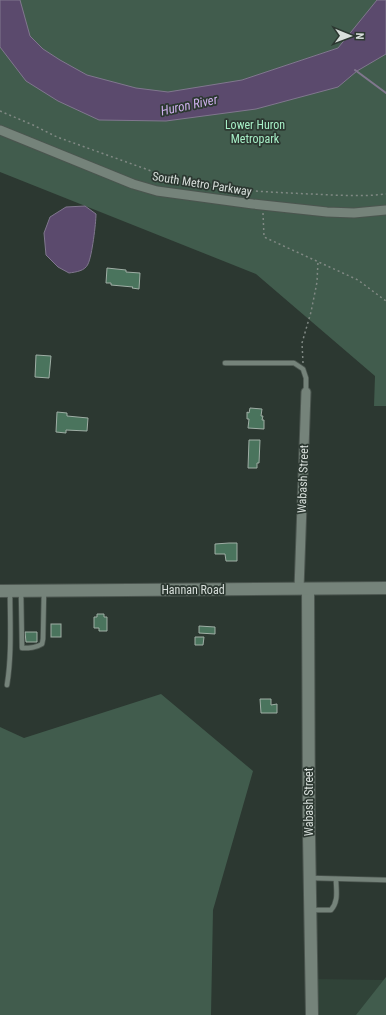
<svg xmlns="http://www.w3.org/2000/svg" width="386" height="1015" font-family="'Roboto Condensed',sans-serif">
	<rect width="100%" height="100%" fill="#2c3831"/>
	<path fill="#304338" d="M315,979L386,980V1015H315Z"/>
	<g fill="#415c4d">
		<path d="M0,0H386V406H374L375,376L256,274L0,172Z"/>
		<path d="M161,694L253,771L213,910L211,1015H0V727L24,738Z"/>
		<path d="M386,977V1015H356Z"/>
	</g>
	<g fill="#5b4a6d" stroke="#80778e">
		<path d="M0,0H20L30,36L43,49L60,60L87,75L136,88L168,92L242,80L338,48L377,0H386V54L357,71L338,87L256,109L166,121L99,120L58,101L26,81L0,47Z"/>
		<path d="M85,206L96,214C96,223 92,256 88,264C85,271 76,272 69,273L58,267L46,255L44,233L50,217L66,207Z"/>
	</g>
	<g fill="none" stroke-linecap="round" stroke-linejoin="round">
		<path stroke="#80778e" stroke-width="2" d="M355,70L386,93"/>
	</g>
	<g fill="#4a745d" stroke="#9faea5">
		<path d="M107,268L126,270V272L140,273L139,289L132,288L133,287L111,285V283H106Z"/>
		<path d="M36,355L51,356L49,378L35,377Z"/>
		<path d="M250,408L262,409L261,416H263L262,420H264V429L248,428L249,419H247V412L249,413Z"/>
		<path d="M57,412L67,413V416L88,418L87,431L66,430V433L56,432Z"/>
		<path d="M249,440H260L259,463H257V468H248Z"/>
		<path d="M229,543H237V561H226L225,554H215V544Z"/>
		<path d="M97,614H104V617H107V631H99V628H94V617H97Z"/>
		<rect x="51" y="624" width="10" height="13"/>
		<path d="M199,626L215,627V634L199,633Z"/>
		<path d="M25,632H37V642H26Z"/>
		<path d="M195,637H204L203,645H195Z"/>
		<path d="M260,699H271V705L277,704V713H261Z"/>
	</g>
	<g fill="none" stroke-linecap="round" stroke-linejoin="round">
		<g stroke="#4b554f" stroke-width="6">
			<g id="lane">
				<path d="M225,363H294L303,369L306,378V392"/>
				<path d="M21,591L22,648C29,648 36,648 42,644L43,639L44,591"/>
				<path d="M7,685C12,654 10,623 10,591"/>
				<path d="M311,878L386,880"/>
				<path d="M312,910H331C339,901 336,890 336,879"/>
			</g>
		</g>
		<g stroke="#4b554f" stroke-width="11">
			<g id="street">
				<path d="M0,130L133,184L157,191L253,204L327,212L354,213L386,210"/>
				<path d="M299,589L306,392"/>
			</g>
		</g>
		<g stroke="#4b554f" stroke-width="14">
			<g id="secondary">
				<path d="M308,589L309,835L312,1015"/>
				<path d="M0,591L386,588"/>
			</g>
		</g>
		<g stroke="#808984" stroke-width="1.5" stroke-dasharray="2 3" stroke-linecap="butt">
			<path d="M0,111L33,125L57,137L179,181C222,190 266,192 310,194C335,195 361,197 386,194"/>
			<path d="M263,213L264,237L358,280L386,301"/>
			<path d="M303,363L302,343L311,312L317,282L318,261"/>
		</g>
		<use href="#lane" stroke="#75837a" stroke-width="4.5"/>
		<use href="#street" stroke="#75837a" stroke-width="9"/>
		<use href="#secondary" stroke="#75837a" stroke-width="12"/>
	</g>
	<g text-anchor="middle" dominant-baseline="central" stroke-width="3.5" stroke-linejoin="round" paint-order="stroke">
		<g font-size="12" fill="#a6eec6" stroke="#2c3831">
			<text x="255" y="125">Lower Huron<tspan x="255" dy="14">Metropark</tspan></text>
		</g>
		<g font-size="12" fill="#d8dfdb" stroke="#2c3831">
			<text transform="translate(202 184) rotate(9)">South Metro Parkway</text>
			<text transform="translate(303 479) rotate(-88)">Wabash Street</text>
			<text x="193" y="590">Hannan Road</text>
			<text transform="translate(309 802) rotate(-90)">Wabash Street</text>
		</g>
		<g font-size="13" font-style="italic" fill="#ceb0ed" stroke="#2c3831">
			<text transform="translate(189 105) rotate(-12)">Huron River</text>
		</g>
	</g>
	<g transform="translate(350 36) rotate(91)" stroke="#2c3831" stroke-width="3" paint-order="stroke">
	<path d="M0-3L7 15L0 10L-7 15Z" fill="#d8dfdb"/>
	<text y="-6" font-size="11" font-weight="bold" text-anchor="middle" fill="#d8dfdb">N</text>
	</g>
</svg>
